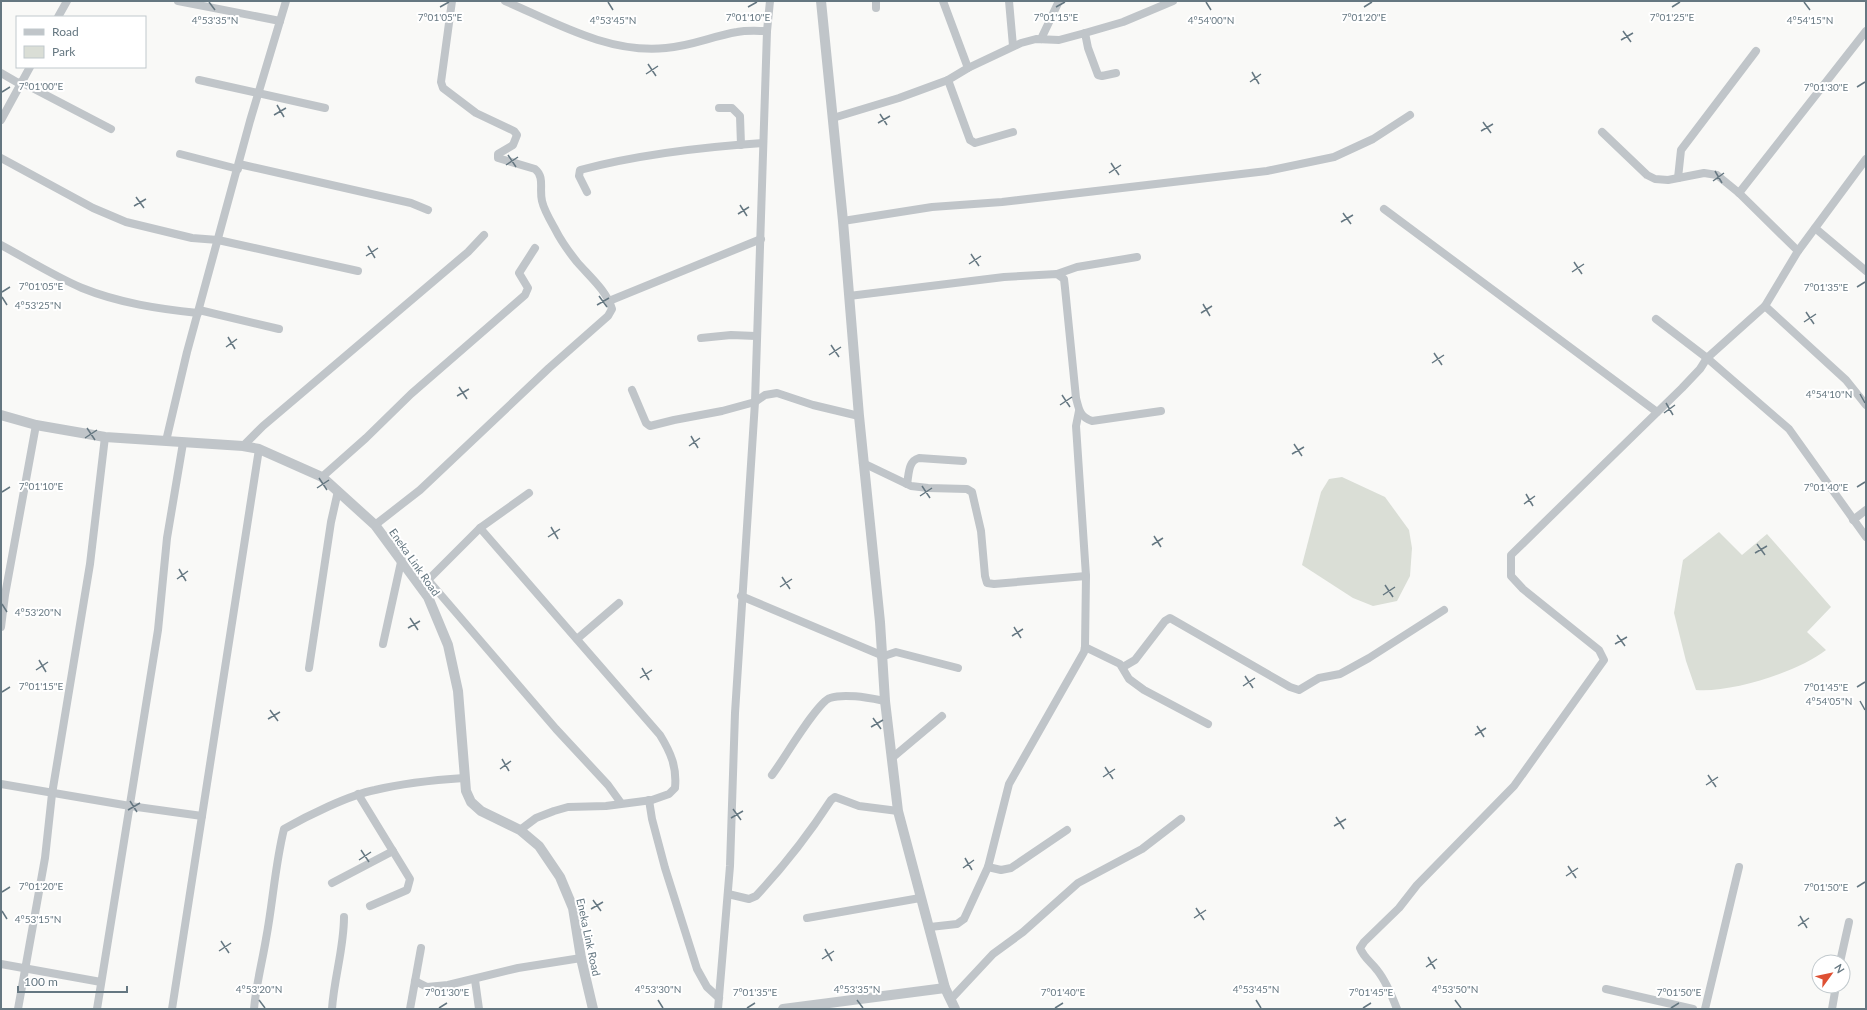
<svg xmlns="http://www.w3.org/2000/svg" width="1867" height="1010" font-family="Lato,sans-serif">
	<rect width="100%" height="100%" fill="#f9f9f7"/>
	<g fill="#daded6">
		<path d="M1342,477L1385,497L1409,530L1412,548L1410,576L1397,601L1373,606L1353,598L1302,565L1321,492L1329,479Z"/>
		<path d="M1719,532L1742,555L1767,534L1831,607L1807,632L1826,650C1798,672 1731,693 1696,690L1686,661L1674,613L1683,560Z"/>
	</g>
	<g fill="none" stroke-linecap="round" stroke-linejoin="round">
		<g stroke="#c0c5c9" stroke-width="8">
			<path d="M178,1L280,21"/>
			<path d="M505,1C556,23 609,54 666,48C691,46 713,36 737,32C747,30 758,31 767,31"/>
			<path d="M876,1V8"/>
			<path d="M943,1L968,68"/>
			<path d="M1009,1L1013,46"/>
			<path d="M58,17L67,1"/>
			<path d="M1085,33L1123,22L1173,1"/>
			<path d="M1041,39L1059,1"/>
			<path d="M1,73L20,84"/>
			<path d="M199,80L325,108"/>
			<path d="M948,80L970,140L975,143L1013,132"/>
			<path d="M21,82L111,129"/>
			<path d="M719,108H732L740,116L741,145"/>
			<path d="M833,118L899,98L948,80L968,68L1021,43L1036,39L1059,40L1085,33L1088,48L1098,75L1102,76L1116,73"/>
			<path d="M1,120L30,67"/>
			<path d="M1602,132L1647,175L1655,179L1668,180L1704,173L1717,175L1739,193L1798,251"/>
			<path d="M180,154L238,169"/>
			<path d="M1,158L93,208L126,222L192,238L218,240L358,271"/>
			<path d="M239,164L411,203L428,210"/>
			<path d="M1678,178L1681,150L1756,51"/>
			<path d="M587,192L579,176L580,170C640,154 702,147 763,143"/>
			<path d="M1739,193L1866,31"/>
			<path d="M1384,209L1657,412"/>
			<path d="M843,221L932,207L1002,202L1267,171L1334,157L1373,139L1410,115"/>
			<path d="M1815,228L1866,271"/>
			<path d="M1,245C27,259 54,276 82,288C119,303 159,309 198,313"/>
			<path d="M1057,274L1077,267L1137,257"/>
			<path d="M849,296L1004,277L1057,274L1064,279L1065,288L1076,398C1079,410 1080,417 1092,421L1161,411"/>
			<path d="M609,301L761,239"/>
			<path d="M1765,306L1846,380L1866,405"/>
			<path d="M199,310L279,329"/>
			<path d="M1656,319L1707,358L1789,429L1866,537"/>
			<path d="M701,338L731,335L756,336"/>
			<path d="M632,390L646,423L650,426L674,420L722,411L755,402L765,395L777,393L813,405L859,416"/>
			<path d="M166,441L187,352L250,121L286,1"/>
			<path d="M243,446L263,426L468,252L484,235"/>
			<path d="M863,463L911,486L928,488L967,489L972,492L981,531L985,576L987,583L994,584L1086,576"/>
			<path d="M322,477L366,438L411,394L525,295L528,288L519,273L535,248"/>
			<path d="M907,484C909,474 908,461 919,458L963,461"/>
			<path d="M1853,520L1866,510"/>
			<path d="M375,525L420,490L549,368L608,316L612,309C606,290 590,277 577,262C569,252 561,241 555,229C550,220 544,210 542,201C539,189 545,177 535,169L498,158V154L513,145L517,135L514,131L476,113L443,88L441,82L452,1"/>
			<path d="M480,528L660,735C671,753 677,767 675,788L669,794L652,800L606,806L568,807L554,811L536,818L520,830"/>
			<path d="M428,580L556,729L608,785L621,803"/>
			<path d="M424,584L480,528L529,493"/>
			<path d="M741,596L881,655"/>
			<path d="M1,627L5,595L36,425"/>
			<path d="M577,639L619,603"/>
			<path d="M383,644L401,562"/>
			<path d="M1085,647L1120,664L1129,679L1144,690L1208,724"/>
			<path d="M881,657L896,652L958,668"/>
			<path d="M1123,667L1135,660L1165,621L1170,618L1290,687L1299,690L1319,678L1340,674L1369,658L1444,610"/>
			<path d="M309,668L331,522L338,491"/>
			<path d="M892,758L942,716"/>
			<path d="M772,775C783,761 817,702 830,698C845,693 869,698 885,701"/>
			<path d="M1,784L130,806L202,816"/>
			<path d="M358,794L410,879L407,890L370,906"/>
			<path d="M649,800L652,819L665,868L697,969L707,987L719,998"/>
			<path d="M988,867L1001,870L1011,868L1067,830"/>
			<path d="M332,883L393,851"/>
			<path d="M728,894L749,899L756,896C784,866 809,834 831,800L835,797L859,806L898,811"/>
			<path d="M807,918L920,898"/>
			<path d="M930,927L957,924L964,919L988,867L1009,784L1084,652L1085,647L1086,576L1076,426L1079,411"/>
			<path d="M1840,962L1849,922"/>
			<path d="M1,964L101,982"/>
			<path d="M475,980L479,1009"/>
			<path d="M415,981L427,987L448,985L518,968L581,958"/>
			<path d="M1606,989L1693,1009"/>
			<path d="M951,999L993,954L1023,932L1078,883L1142,849L1181,819"/>
			<path d="M18,1009L45,858L52,794L90,564L105,437"/>
			<path d="M97,1009L158,630L167,538L183,443"/>
			<path d="M172,1009L259,449"/>
			<path d="M254,1009C256,985 262,963 266,939C273,902 275,865 284,829C307,816 349,795 375,790C404,783 434,780 464,778"/>
			<path d="M332,1009C334,978 344,948 344,917"/>
			<path d="M410,1009L421,948"/>
			<path d="M718,1009L730,866L735,713L755,402L767,31L770,1"/>
			<path d="M1397,1009C1392,996 1386,981 1377,970C1371,962 1364,958 1360,948L1364,942L1399,908L1417,885L1514,786L1604,660L1599,650L1523,589L1511,576V555L1682,388L1700,369L1707,358L1765,306L1798,251L1866,159"/>
			<path d="M1705,1009L1739,867"/>
			<path d="M1832,1009L1836,986"/>
		</g>
		<g stroke="#c0c5c9" stroke-width="10">
			<path d="M821,1L843,221L859,416L880,622L885,701L898,811L945,988L955,1009"/>
			<path d="M1,415L36,425L105,437L243,446L259,449L322,477L375,525L428,597L448,645L458,691L466,791L471,802L481,811L520,830L539,846L560,877L573,908L581,958L593,1009"/>
			<path d="M783,1009L945,988"/>
		</g>
	</g>
	<path fill="none" stroke="#657781" stroke-width="1.5" d="M209,2L215,10M608,2L613,10M1206,2L1211,10M1804,2L1810,10M440,7L449,2M748,7L757,2M1056,7L1065,2M1364,7L1372,2M1672,7L1680,2M1623,31L1631,42M1621,40L1633,33M648,64L656,76M1252,72L1259,84M646,74L658,66M1250,82L1261,74M1857,87L1865,82M2,92L10,87M277,105L284,117M880,114L887,125M274,115L286,108M1483,122L1491,133M878,123L890,116M1481,131L1493,124M508,155L516,167M1111,163L1119,175M506,165L518,157M1715,171L1722,183M1109,173L1121,165M1713,181L1724,173M136,197L144,208M740,205L747,216M134,206L146,199M1343,213L1351,224M738,214L749,207M1341,222L1353,215M368,246L375,258M971,254L979,266M366,256L378,248M1574,262L1582,274M969,264L981,256M1572,272L1584,264M1857,287L1865,282M2,292L10,287M599,296L607,307M2,297L7,305M1203,304L1210,316M597,305L609,298M1806,312L1814,324M1201,313L1212,306M1804,322L1816,314M228,337L235,349M831,345L839,357M226,347L237,339M1434,353L1442,365M829,355L841,347M1432,363L1444,355M459,387L467,399M1860,394L1865,403M1062,395L1070,407M457,396L469,389M1666,403L1673,415M1060,405L1072,397M1664,413L1675,405M87,428L95,440M691,436L698,448M85,438L97,430M1294,444L1302,456M689,446L700,438M1292,454L1304,447M319,478L327,490M922,486L930,498M1857,487L1865,482M317,488L329,480M2,492L10,487M1526,494L1533,506M920,496L932,488M1524,504L1535,496M551,527L558,539M1154,536L1161,547M548,537L560,529M1757,544L1765,555M1152,545L1163,538M1755,553L1767,546M179,569L186,581M782,577L790,589M177,579L188,571M1385,585L1393,597M780,587L792,579M1383,595L1395,587M2,604L7,612M410,618L418,630M1014,627L1021,638M408,628L420,621M1617,635L1625,646M1012,636L1023,629M1615,644L1627,637M39,660L46,672M642,668L649,680M36,670L48,662M1245,676L1253,688M640,678L652,670M1243,686L1255,678M1857,687L1865,682M2,692L10,687M1860,701L1865,710M270,710L278,721M873,718L881,729M268,719L280,712M1477,726L1484,737M871,727L883,720M1475,735L1486,728M502,759L509,771M1105,767L1113,779M500,769L511,761M1708,775L1716,787M1103,777L1115,769M1706,785L1718,777M130,801L137,812M733,809L741,820M128,810L140,803M1336,817L1344,829M731,818L743,811M1334,826L1346,819M361,850L369,862M965,858L972,870M359,860L371,852M1568,866L1576,878M963,868L974,860M1566,876L1578,868M1857,887L1865,882M2,892L10,887M593,900L601,911M1196,908L1204,920M591,909L603,902M2,911L7,919M1800,916L1807,928M1194,918L1206,910M1798,926L1809,918M221,941L229,953M825,949L832,961M219,951L231,943M1428,957L1435,969M822,959L834,951M1426,967L1437,959M259,1000L265,1008M658,1000L663,1008M857,1000L863,1008M1256,1000L1261,1008M1455,1000L1461,1008M439,1008L447,1003M747,1008L755,1003M1055,1008L1063,1003M1363,1008L1371,1003M1671,1008L1679,1003"/>
	<g text-anchor="middle" dominant-baseline="central" stroke-width="4" stroke-linejoin="round" paint-order="stroke">
		<g font-size="11" fill="#657781" stroke="#fff">
			<text transform="translate(415 562) rotate(55)">Eneka Link Road</text>
			<text transform="translate(589 937) rotate(78)">Eneka Link Road</text>
		</g>
	</g>
	<g font-size="10" text-anchor="middle" fill="#657781" stroke="#fff" stroke-width="4" stroke-linejoin="round" paint-order="stroke">
		<text x="440" y="21">7°01'05"E</text>
		<text x="748" y="21">7°01'10"E</text>
		<text x="1056" y="21">7°01'15"E</text>
		<text x="1364" y="21">7°01'20"E</text>
		<text x="1672" y="21">7°01'25"E</text>
		<text x="613" y="24">4°53'45"N</text>
		<text x="1211" y="24">4°54'00"N</text>
		<text x="215" y="24">4°53'35"N</text>
		<text x="1810" y="24">4°54'15"N</text>
		<text x="41" y="90">7°01'00"E</text>
		<text x="1826" y="91">7°01'30"E</text>
		<text x="41" y="290">7°01'05"E</text>
		<text x="1826" y="291">7°01'35"E</text>
		<text x="38" y="309">4°53'25"N</text>
		<text x="1829" y="398">4°54'10"N</text>
		<text x="41" y="490">7°01'10"E</text>
		<text x="1826" y="491">7°01'40"E</text>
		<text x="38" y="616">4°53'20"N</text>
		<text x="41" y="690">7°01'15"E</text>
		<text x="1826" y="691">7°01'45"E</text>
		<text x="1829" y="705">4°54'05"N</text>
		<text x="41" y="890">7°01'20"E</text>
		<text x="1826" y="891">7°01'50"E</text>
		<text x="38" y="923">4°53'15"N</text>
		<text x="259" y="993">4°53'20"N</text>
		<text x="658" y="993">4°53'30"N</text>
		<text x="857" y="993">4°53'35"N</text>
		<text x="1256" y="993">4°53'45"N</text>
		<text x="1455" y="993">4°53'50"N</text>
		<text x="447" y="996">7°01'30"E</text>
		<text x="755" y="996">7°01'35"E</text>
		<text x="1063" y="996">7°01'40"E</text>
		<text x="1371" y="996">7°01'45"E</text>
		<text x="1679" y="996">7°01'50"E</text>
	</g>
	<rect width="1867" height="1010" fill="none" stroke="#657781" stroke-width="4"/>
	<rect x="16" y="16" width="130" height="52" fill="#ffffff" stroke="#c1c9cd"/>
	<rect x="24" y="29" width="20" height="6" fill="#c0c5c9" stroke="#c1c9cd"/>
	<text x="52" y="36" font-size="12" fill="#657781">Road</text>
	<rect x="24" y="46" width="20" height="12" fill="#daded6" stroke="#c1c9cd"/>
	<text x="52" y="56" font-size="12" fill="#657781">Park</text>
	<g transform="translate(1831 974) rotate(57)"><circle r="19" fill="#ffffff" stroke="#c1c9cd"/>
	<path d="M0-3L7 15L0 10L-7 15Z" fill="#de5033"/>
	<text y="-6" font-size="11" font-weight="bold" text-anchor="middle" fill="#657781">N</text>
	</g>
	<path d="M18 986v6h109v-6" fill="none" stroke="#657781" stroke-width="2"/>
	<text x="24" y="986" font-size="12" fill="#657781" stroke="#ffffff" stroke-width="3" paint-order="stroke">100 m</text>
</svg>
